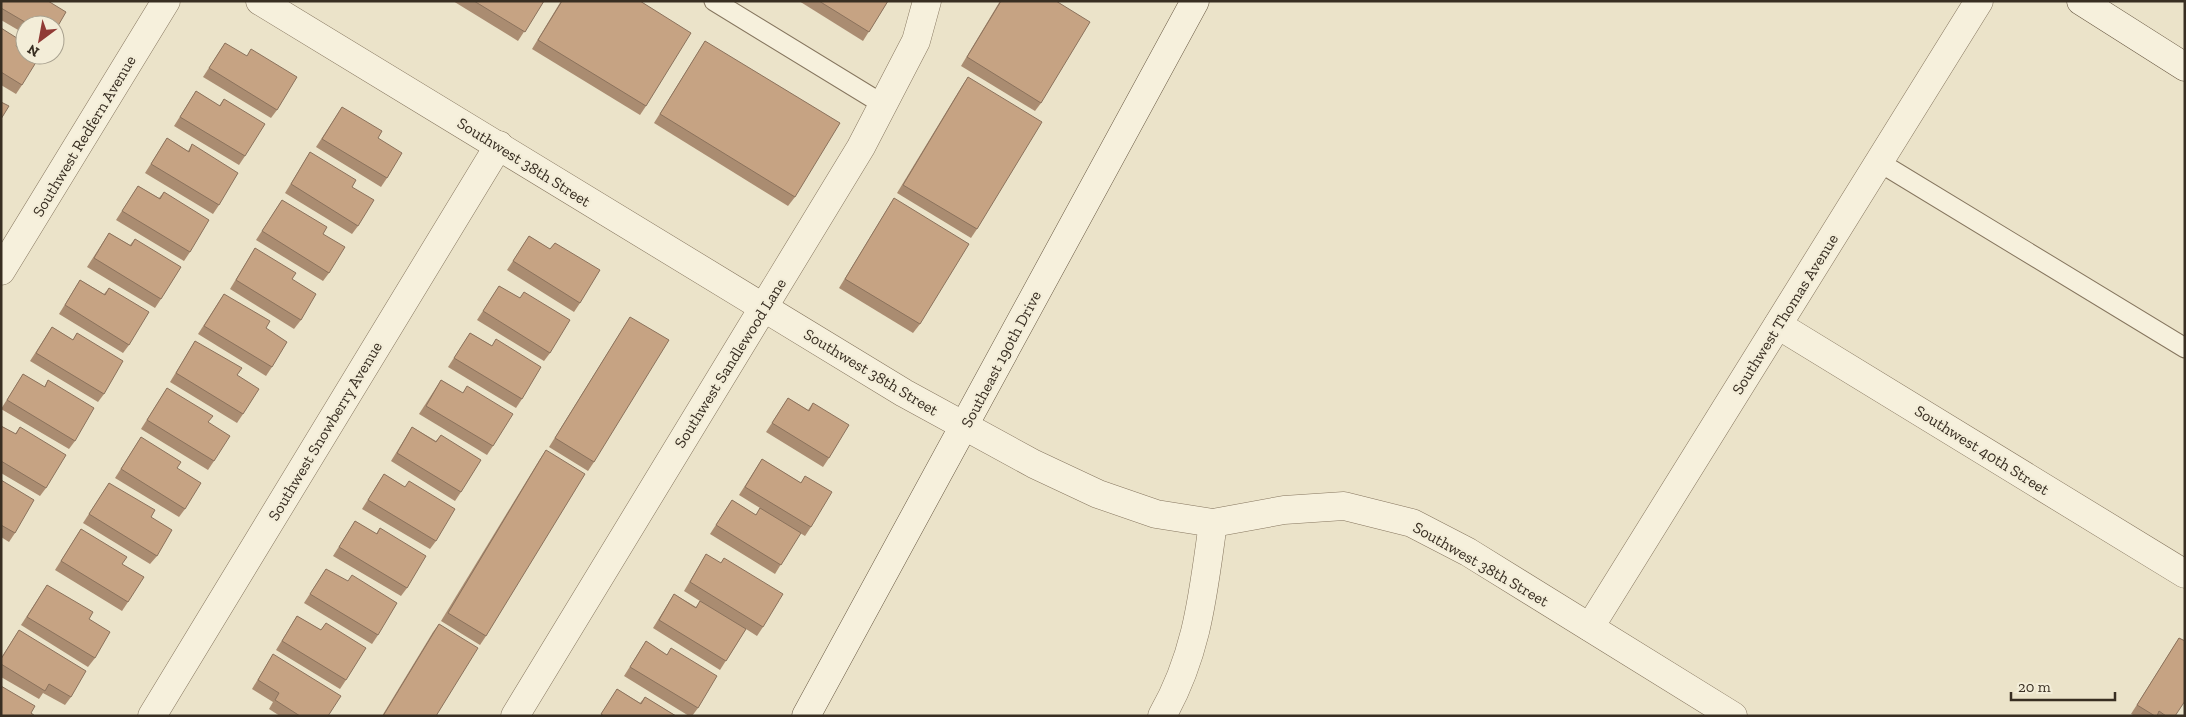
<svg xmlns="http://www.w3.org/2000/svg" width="2186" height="717" font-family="'Zilla Slab',serif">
	<rect width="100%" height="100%" fill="#ebe3c9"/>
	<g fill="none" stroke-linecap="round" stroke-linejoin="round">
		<g stroke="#86765f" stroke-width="21">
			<g id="lane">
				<path d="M714,1L884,105"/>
				<path d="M1879,162L2185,348"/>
			</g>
		</g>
		<g stroke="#86765f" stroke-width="29">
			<g id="street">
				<path d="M260,1L904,393L1034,464L1098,494L1156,514L1213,523L1284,510L1344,506L1412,523L1468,552L1733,716"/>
				<path d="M1,271L166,1"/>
				<path d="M1778,325L2185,574"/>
				<path d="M1590,627L1979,1"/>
				<path d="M152,716L499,145"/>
				<path d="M515,716L861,147L916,41L927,1"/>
				<path d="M1162,716C1198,653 1203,593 1213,523"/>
			</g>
		</g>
		<g stroke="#685842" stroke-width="29">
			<g id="secondary">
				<path d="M2081,1L2185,67"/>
				<path d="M806,716L1195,1"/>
			</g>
		</g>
		<use href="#lane" stroke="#f6f0dc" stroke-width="19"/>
		<use href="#street" stroke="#f6f0dc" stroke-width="28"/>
		<use href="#secondary" stroke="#f6f0dc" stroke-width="28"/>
	</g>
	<g fill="#aa8c71">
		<path d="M1,1L55,25H25V34L1,20Z"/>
		<path d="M453,1H544L518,41Z"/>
		<path d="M561,1H640L646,106L640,115L532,49Z"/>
		<path d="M799,1H888L863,41Z"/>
		<path d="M1000,1H1056L1041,103L1035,111L961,66Z"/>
		<path d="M1,28L16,46L22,85L16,94L1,85Z"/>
		<path d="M705,41L795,197L788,206L654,123Z"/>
		<path d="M225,43L277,110L271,118L203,77Z"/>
		<path d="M968,77L977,229L971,238L897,193L962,86Z"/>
		<path d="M196,91L219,106L224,99L245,156L239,165L174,126Z"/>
		<path d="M342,107L378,138L387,178L381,187L316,147Z"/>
		<path d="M167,138L188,151L192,144L219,205L213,214L145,173Z"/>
		<path d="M310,152L358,226L352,234L285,193Z"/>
		<path d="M138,186L159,198L164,192L190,252L184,261L116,220Z"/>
		<path d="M894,198L920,324L913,333L839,288Z"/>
		<path d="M282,200L323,234L329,273L323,281L256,240Z"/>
		<path d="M109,233L130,245L135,239L161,299L155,308L87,267Z"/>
		<path d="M529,236L550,249L555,243L580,303L574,312L507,270Z"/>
		<path d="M255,248L292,279L301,320L294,329L230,289Z"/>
		<path d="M80,280L104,294L109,288L129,345L123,353L59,314Z"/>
		<path d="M499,286L520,298L550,353L544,361L477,320Z"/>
		<path d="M224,294L266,328L272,367L266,376L198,334Z"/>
		<path d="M630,317L594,462L588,471L549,447Z"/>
		<path d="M52,327L73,340L77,333L104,394L98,402L30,361Z"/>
		<path d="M470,333L491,345L522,399L516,408L448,367Z"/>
		<path d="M195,341L237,375L243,414L237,423L170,382Z"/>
		<path d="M23,374L44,387L48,380L75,441L69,449L1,409Z"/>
		<path d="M441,380L462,393L493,446L487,455L419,414Z"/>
		<path d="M167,388L208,422L214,461L208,470L141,429Z"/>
		<path d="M788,398L808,410L813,403L829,458L823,467L766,432Z"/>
		<path d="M1,426L15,434L20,427L46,488L40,496L1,473Z"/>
		<path d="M412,427L436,441L441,435L461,492L455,501L391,461Z"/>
		<path d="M141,437L177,468L185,509L179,517L115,478Z"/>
		<path d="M546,450L486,636L480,645L441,621L540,459Z"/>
		<path d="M762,459L801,483L805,476L811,527L805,536L800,533L775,574L710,534L732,500L756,515L760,508L739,495Z"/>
		<path d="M384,474L405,487L436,541L430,549L362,509Z"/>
		<path d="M1,480L15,533L9,542L1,537Z"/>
		<path d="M109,483L151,517L157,556L150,564L83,523Z"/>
		<path d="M355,521L376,534L380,528L407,588L401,596L333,556Z"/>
		<path d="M81,529L122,564L128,602L122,611L55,570Z"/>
		<path d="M706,554L763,627L757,636L746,629L720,670L653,628L674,594L696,607L700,601L684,591Z"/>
		<path d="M326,569L378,635L372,644L304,603Z"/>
		<path d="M47,585L89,619L95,658L88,667L21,625Z"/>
		<path d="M297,616L321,630L326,623L346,680L340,689L276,650Z"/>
		<path d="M439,624L436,716H382L433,632Z"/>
		<path d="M19,630L71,697L65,705L43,693L39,699L1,677V658Z"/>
		<path d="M2179,638L2175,716H2135L2131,714Z"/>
		<path d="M646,641L667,655L671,648L698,708L692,716H689L624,676Z"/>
		<path d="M273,654L328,716H280L269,709L273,702L252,689Z"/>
		<path d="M617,689L640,703L645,697L676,716H600Z"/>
	</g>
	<g fill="#c6a383" stroke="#8b725c">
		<path d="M1,1H48L66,12L55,31V25H30L1,8Z"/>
		<path d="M474,1H544L525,32Z"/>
		<path d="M562,1H640L691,33L646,106L538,40Z"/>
		<path d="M819,1H888L869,32Z"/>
		<path d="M1001,1H1056L1090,22L1041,103L967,57Z"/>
		<path d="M1,28L20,40L16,46L25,52V55H30L38,59L22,85L1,72Z"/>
		<path d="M705,41L840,123L795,197L660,114Z"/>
		<path d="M225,43L247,56L251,49L297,77L277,110L209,68Z"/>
		<path d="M968,77L1042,122L977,229L903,185Z"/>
		<path d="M196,91L220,106L224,99L265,124L245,156L180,117Z"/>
		<path d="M1,102L9,106L1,119Z"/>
		<path d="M342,107L382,131L378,138L402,153L387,178L322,139Z"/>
		<path d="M167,138L189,152L192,144L238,173L219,205L151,164Z"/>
		<path d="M310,152L356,180L352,187L374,200L358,226L291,184Z"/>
		<path d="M138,186L160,199L164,192L209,220L190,252L122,211Z"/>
		<path d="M894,198L969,244L920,324L845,279Z"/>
		<path d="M282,200L327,227L323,234L345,247L329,273L262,231Z"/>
		<path d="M109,233L131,246L135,239L181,267L161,299L94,258Z"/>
		<path d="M529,236L550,249L555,243L600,270L580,303L513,261Z"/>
		<path d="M255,248L296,273L292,279L316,294L301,320L236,280Z"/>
		<path d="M80,280L105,295L109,288L149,312L129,345L65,305Z"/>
		<path d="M499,286L520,298L524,292L570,320L550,353L483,311Z"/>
		<path d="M224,294L270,321L266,328L287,342L272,367L204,326Z"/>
		<path d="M630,317L669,340L594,462L555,438Z"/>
		<path d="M52,327L73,340L77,333L123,361L104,394L36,353Z"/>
		<path d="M470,333L492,346L496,339L541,367L522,399L454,358Z"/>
		<path d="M195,341L242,368L237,375L259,389L243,414L176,373Z"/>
		<path d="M23,374L45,387L48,380L94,408L75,441L7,400Z"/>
		<path d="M441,380L463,393L467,386L513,414L493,446L426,406Z"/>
		<path d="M167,388L213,416L208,422L230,436L214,461L147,420Z"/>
		<path d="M788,398L809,411L813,403L849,425L829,458L772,423Z"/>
		<path d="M1,426L16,434L20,427L66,455L46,488L1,461Z"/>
		<path d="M412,427L436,442L441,435L481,460L461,492L397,453Z"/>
		<path d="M141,437L181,462L177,468L201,483L185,509L121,469Z"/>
		<path d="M546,450L585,474L486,636L448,613Z"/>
		<path d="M762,459L801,483L805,476L832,492L811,527L745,487Z"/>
		<path d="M384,474L405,487L409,481L455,509L436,541L368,500Z"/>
		<path d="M1,480L34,500L15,533L1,525Z"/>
		<path d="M109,483L155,510L151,517L172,530L157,556L89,514Z"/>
		<path d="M732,500L756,515L760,508L801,533L781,565L716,525Z"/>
		<path d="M355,521L377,534L380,528L426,556L407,588L339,547Z"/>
		<path d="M81,529L127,557L122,564L144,577L128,602L61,561Z"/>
		<path d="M706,554L721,563L724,558L783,594L763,627L690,582Z"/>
		<path d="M326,569L348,581L352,575L397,603L378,635L310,594Z"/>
		<path d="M47,585L93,612L89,619L110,632L95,658L27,617Z"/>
		<path d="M674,594L696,608L700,601L746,629L726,661L659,620Z"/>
		<path d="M297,616L321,630L326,623L366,648L346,680L282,641Z"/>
		<path d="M439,624L478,648L436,716H383Z"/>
		<path d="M19,630L86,671L71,697L49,684L45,691L1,664V659Z"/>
		<path d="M2179,638L2185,641V701L2175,716H2166L2159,711L2157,716H2155L2137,705Z"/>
		<path d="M646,641L667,655L671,648L717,676L698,708L630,667Z"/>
		<path d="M273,654L341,696L328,716H300L275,700L279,693L258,680Z"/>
		<path d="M1,686L35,706L31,713L35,716H1Z"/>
		<path d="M617,689L641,704L645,697L676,716H604L601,714Z"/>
	</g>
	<g text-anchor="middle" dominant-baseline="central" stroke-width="4.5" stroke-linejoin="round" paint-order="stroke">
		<g font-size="16" fill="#382e22" stroke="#f3edd8">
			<text transform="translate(84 136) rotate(-59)">Southwest Redfern Avenue</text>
			<text transform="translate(524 162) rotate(32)">Southwest 38th Street</text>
			<text transform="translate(1785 314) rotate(-58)">Southwest Thomas Avenue</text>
			<text transform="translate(1001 359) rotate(-62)">Southeast 190th Drive</text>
			<text transform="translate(730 363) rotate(-58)">Southwest Sandlewood Lane</text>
			<text transform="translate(871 372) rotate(31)">Southwest 38th Street</text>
			<text transform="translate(325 431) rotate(-59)">Southwest Snowberry Avenue</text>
			<text transform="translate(1982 450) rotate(32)">Southwest 40th Street</text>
			<text transform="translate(1481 564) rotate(30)">Southwest 38th Street</text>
		</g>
	</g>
	<rect width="2186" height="717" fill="none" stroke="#382e22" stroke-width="5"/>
	<g transform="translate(40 40) rotate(212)"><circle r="24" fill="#f3edd8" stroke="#a8a18f"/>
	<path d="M0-4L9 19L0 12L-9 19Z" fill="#903a35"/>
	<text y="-8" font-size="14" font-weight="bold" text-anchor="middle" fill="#382e22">N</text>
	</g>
	<path d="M2011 692v8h104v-8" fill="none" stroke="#382e22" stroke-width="2.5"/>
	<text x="2018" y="692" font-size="15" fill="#382e22" stroke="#f3edd8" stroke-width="4" paint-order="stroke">20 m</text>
</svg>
